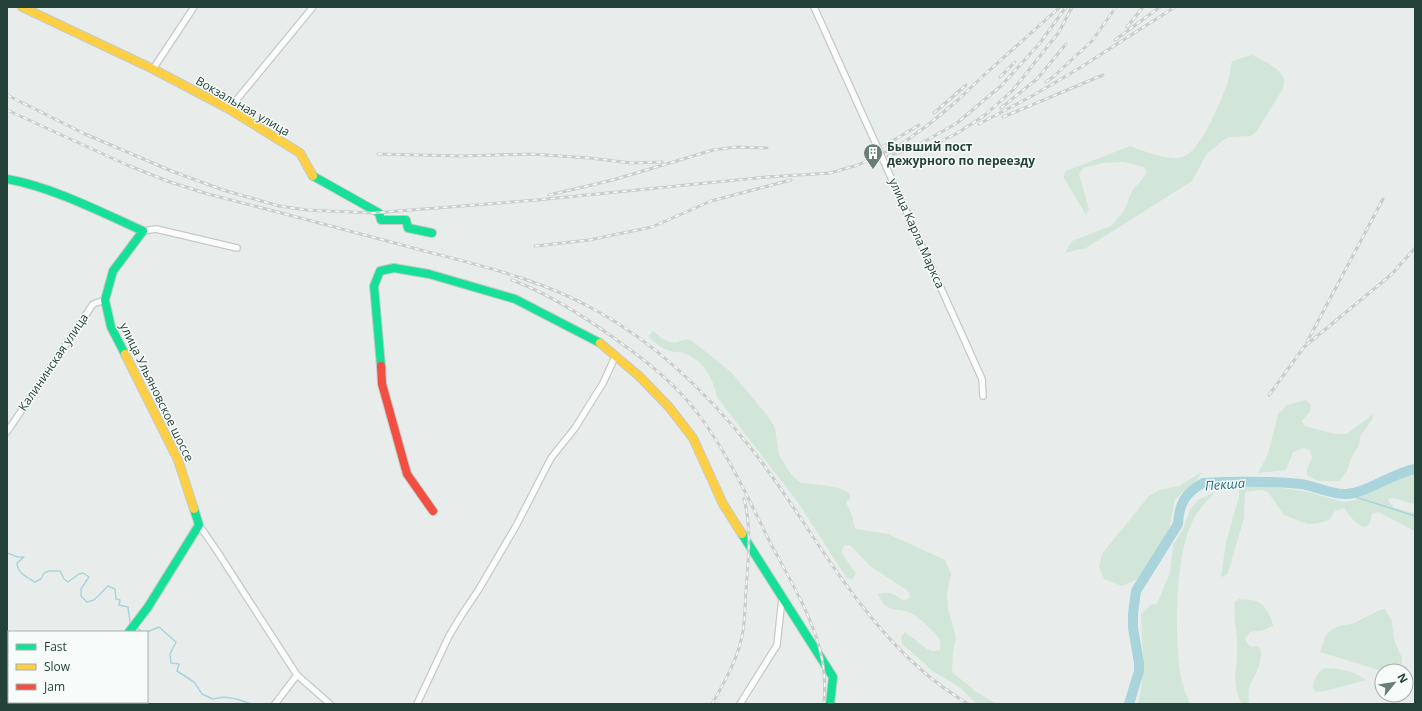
<svg xmlns="http://www.w3.org/2000/svg" width="1422" height="711" font-family="'Open Sans',sans-serif">
	<rect width="100%" height="100%" fill="#e8edeb"/>
	<g fill="#d1e6d8">
		<path d="M1252,55C1260,59 1280,68 1283,77C1285,81 1284,85 1283,89L1256,132L1250,136L1229,137L1222,141L1206,155L1192,181L1086,248L1065,253L1072,241L1111,226L1124,211L1132,191L1147,173L1144,167L1124,162L1103,163L1083,168L1079,174L1089,209L1086,215L1063,176L1066,171L1130,146C1142,151 1170,161 1183,157C1202,150 1221,100 1228,82C1230,75 1230,67 1232,61Z"/>
		<path d="M653,331C659,336 669,345 678,342C684,340 685,339 691,340L731,372L767,415L775,428L779,455L791,474L796,479L801,483L823,485L838,488L848,492L850,496V499L846,502C848,507 850,511 852,515C854,521 852,523 856,529L888,534L945,560L951,574L947,594L948,609L956,637L953,652L952,672L975,691L997,704H977L958,686L934,672L902,644L901,637L905,632L927,649L933,651L940,650C940,646 941,643 940,640C937,634 918,616 911,613C895,607 886,614 878,594C891,591 893,593 904,601L910,597L908,591L870,566L850,545L844,546L841,552L856,574L852,580L846,577L799,504L717,397C713,379 705,362 686,354C683,352 678,352 674,352C663,350 656,344 648,336Z"/>
		<path d="M1306,400L1311,405L1310,411L1302,421L1305,426L1335,434H1347L1374,413L1372,420L1361,435L1358,447L1351,458L1347,471L1339,481H1318L1307,475V469L1312,457L1310,451L1304,448L1293,452L1286,470L1258,473L1268,454L1278,414L1287,405Z"/>
		<path d="M1202,472L1196,481L1175,499L1168,534L1140,578L1122,586L1104,579L1099,567L1102,554L1149,496L1159,490L1179,486Z"/>
		<path d="M1415,475V504C1406,503 1399,498 1390,498L1388,500L1394,508L1415,513V531L1378,512L1372,514C1371,517 1371,522 1369,524C1361,534 1348,513 1344,508L1335,511L1329,520L1326,521L1315,524H1308L1284,515L1268,492L1262,490L1245,492L1244,518L1228,573L1223,577L1221,576L1226,542L1239,497V490L1248,486L1257,484L1308,492L1343,502L1350,501L1355,500L1370,491L1400,477Z"/>
		<path d="M1216,491C1209,498 1202,506 1196,515C1174,549 1174,638 1181,678C1183,687 1187,696 1190,704H1138C1146,675 1142,643 1141,614L1151,605L1157,604L1170,572L1173,545L1183,529L1190,510L1198,500Z"/>
		<path d="M1239,599C1244,600 1254,599 1258,602C1266,606 1272,618 1273,626L1264,630L1250,632L1245,639L1247,643L1251,647L1256,646L1260,648C1264,662 1254,675 1249,688C1248,693 1249,699 1249,704H1242C1230,682 1238,669 1237,646C1237,630 1233,619 1235,602Z"/>
		<path d="M1385,609L1392,621L1394,640L1402,658V667L1400,671H1382L1320,652L1325,637L1331,630L1339,626L1352,624L1380,610Z"/>
		<path d="M1324,668C1339,668 1354,671 1366,680L1325,691L1316,692L1313,688C1314,679 1316,673 1324,668Z"/>
	</g>
	<g fill="none" stroke-linecap="round" stroke-linejoin="round">
		<g stroke="#a9d4db" stroke-width="1.5">
			<path d="M1346,494L1415,516"/>
			<path d="M7,553L18,557H24L17,563C18,574 27,577 35,582L41,579L44,573L49,571H60L64,579L68,582L79,574L83,573L89,577L81,589V596L87,602L94,600L108,586L115,589L116,599L120,600L119,605L128,607L130,622L132,623"/>
			<path d="M136,627L142,632"/>
			<path d="M147,632L159,627L176,642L170,654L171,663L179,664L177,671L194,682L202,694L213,699L224,697L237,699L251,704"/>
		</g>
		<path stroke="#a9d4db" stroke-width="10" d="M1129,704L1139,671V663L1133,628V614L1136,591L1178,524C1179,504 1185,493 1203,483C1236,481 1268,481 1301,484C1316,486 1331,495 1346,494C1368,493 1392,473 1415,469"/>
		<g stroke="#c5cac8" stroke-width="8">
			<g id="street">
				<path d="M814,7L982,379L983,396"/>
				<path d="M153,69L194,7"/>
				<path d="M229,109L313,7"/>
				<path d="M143,231L156,229L237,248"/>
				<path d="M7,432L93,304L105,300"/>
				<path d="M199,525L217,551L297,675L330,704"/>
				<path d="M275,704L297,675"/>
				<path d="M417,704L449,636L461,616L479,589L516,526L551,458L575,428L603,383L615,357"/>
				<path d="M740,704L777,645L782,598"/>
			</g>
		</g>
		<g stroke="#c3cbc8" stroke-width="10">
			<g id="fast">
				<path d="M313,176L379,213L381,220H406L408,228L432,233"/>
				<path d="M7,179C52,187 101,212 143,231L113,271L105,300L111,327L125,354"/>
				<path d="M381,366L374,286L380,271L394,268L429,274L515,299L600,343"/>
				<path d="M742,534L833,677L830,704"/>
				<path d="M129,632L148,607L199,525L194,509"/>
			</g>
		</g>
		<g stroke="#c3cbc8" stroke-width="10">
			<g id="slow">
				<path d="M22,7L153,69L229,109L300,153L313,176"/>
				<path d="M600,343L639,376L669,407L693,438L723,504L742,534"/>
				<path d="M125,354L178,460L194,509"/>
			</g>
		</g>
		<g stroke="#c3cbc8" stroke-width="10">
			<g id="jam">
				<path d="M381,366L382,384L407,474L433,511"/>
				<path d="M75,704L76,702"/>
			</g>
		</g>
		<use href="#street" stroke="#fcfcfc" stroke-width="5.5"/>
		<use href="#fast" stroke="#16e098" stroke-width="8"/>
		<use href="#slow" stroke="#ffcf43" stroke-width="8"/>
		<use href="#jam" stroke="#f24e42" stroke-width="8"/>
		<g stroke="#c9cdcc" stroke-width="3">
			<g id="rail">
				<path d="M1127,27L1143,7"/>
				<path d="M1115,40L1160,7"/>
				<path d="M1000,77L1015,62"/>
				<path d="M1046,82L1053,77L1092,41L1116,7"/>
				<path d="M7,95L85,134L174,172L223,190L279,206L307,210L373,213L537,200L767,177L830,173L858,165L900,145L928,125L957,101L983,76L1060,7"/>
				<path d="M1001,108L1037,79L1066,44"/>
				<path d="M7,110L127,165L170,182L208,194C278,212 347,230 417,249C478,265 541,279 597,311C657,344 707,393 750,447C791,498 822,556 863,607C884,634 909,661 936,682C946,690 957,697 968,704"/>
				<path d="M934,113L966,85"/>
				<path d="M1003,117L1103,75"/>
				<path d="M979,124L1032,96L1078,69L1175,7"/>
				<path d="M916,151L921,150L956,134L985,115L1013,90L1059,32L1072,7"/>
				<path d="M874,152L919,125"/>
				<path d="M378,154L461,156L531,154L589,158L632,163L662,162"/>
				<path d="M888,156L913,148L957,123L1002,85L1040,43L1066,7"/>
				<path d="M549,195L613,180L713,150L736,147L767,148"/>
				<path d="M535,246L589,240L652,227L711,201L791,180"/>
				<path d="M512,280C549,294 582,315 614,338C648,362 680,387 704,422C731,460 751,504 772,546C790,580 815,621 822,659C825,674 825,689 824,704"/>
				<path d="M1307,342L1383,199"/>
				<path d="M1269,395L1304,347L1392,274L1415,248"/>
				<path d="M712,704C725,681 739,657 743,631C745,618 745,604 746,591C748,561 752,529 744,499"/>
			</g>
		</g>
		<use href="#rail" stroke="#f7fbf9" stroke-width="1.5" stroke-dasharray="4.5" stroke-linecap="butt"/>
	</g>
	<defs>
		<g id="building-pin" transform="scale(1)"><path d="M0 17L-7.5 6A9.5 9.5 0 1 1 7.5 6Z" fill="#697e78" stroke="#f7fbf9"/><path d="M-4-6H4V6H1V3H-1V6H-4ZM-2.5-4.3h1.7v1.8h-1.7ZM.8-4.3h1.7v1.8H.8ZM-2.5-1h1.7V.8h-1.7ZM.8-1h1.7V.8H.8Z" fill="#fff"/></g>
	</defs>
	<g fill-rule="evenodd">
		<use href="#building-pin" x="873" y="153"/>
	</g>
	<g text-anchor="middle" dominant-baseline="central" stroke-width="3" stroke-linejoin="round" paint-order="stroke">
		<g font-size="12" fill="#24423a" stroke="#f7fbf9">
			<text transform="translate(243 106) rotate(30)">Вокзальная улица</text>
			<text transform="translate(917 233) rotate(66)">улица Карла Маркса</text>
			<text transform="translate(53 362) rotate(-56)">Калининская улица</text>
			<text transform="translate(157 392) rotate(64)">улица Ульяновское шоссе</text>
		</g>
		<g font-size="12" font-weight="bold" fill="#24423a" stroke="#f7fbf9" text-anchor="start">
			<text x="887" y="146">Бывший пост<tspan x="887" dy="14">дежурного по переезду</tspan></text>
		</g>
		<g font-size="13" font-style="italic" fill="#1c6f80" stroke="#f7fbf9">
			<text transform="translate(1225 484) rotate(-4)">Пекша</text>
		</g>
	</g>
	<rect width="1422" height="711" fill="none" stroke="#24423a" stroke-width="16"/>
	<rect x="8" y="631" width="140" height="72" fill="#f7fbf9" stroke="#a3b1ad"/>
	<rect x="16" y="644" width="20" height="6" fill="#16e098" stroke="#a3b1ad"/>
	<text x="44" y="651" font-size="12" fill="#24423a">Fast</text>
	<rect x="16" y="664" width="20" height="6" fill="#ffcf43" stroke="#a3b1ad"/>
	<text x="44" y="671" font-size="12" fill="#24423a">Slow</text>
	<rect x="16" y="684" width="20" height="6" fill="#f24e42" stroke="#a3b1ad"/>
	<text x="44" y="691" font-size="12" fill="#24423a">Jam</text>
	<g transform="translate(1394 683) rotate(60)"><circle r="19" fill="#f7fbf9" stroke="#a3b1ad"/>
	<path d="M0-3L7 15L0 10L-7 15Z" fill="#697e78"/>
	<text y="-6" font-size="11" font-weight="bold" text-anchor="middle" fill="#24423a">N</text>
	</g>
</svg>
